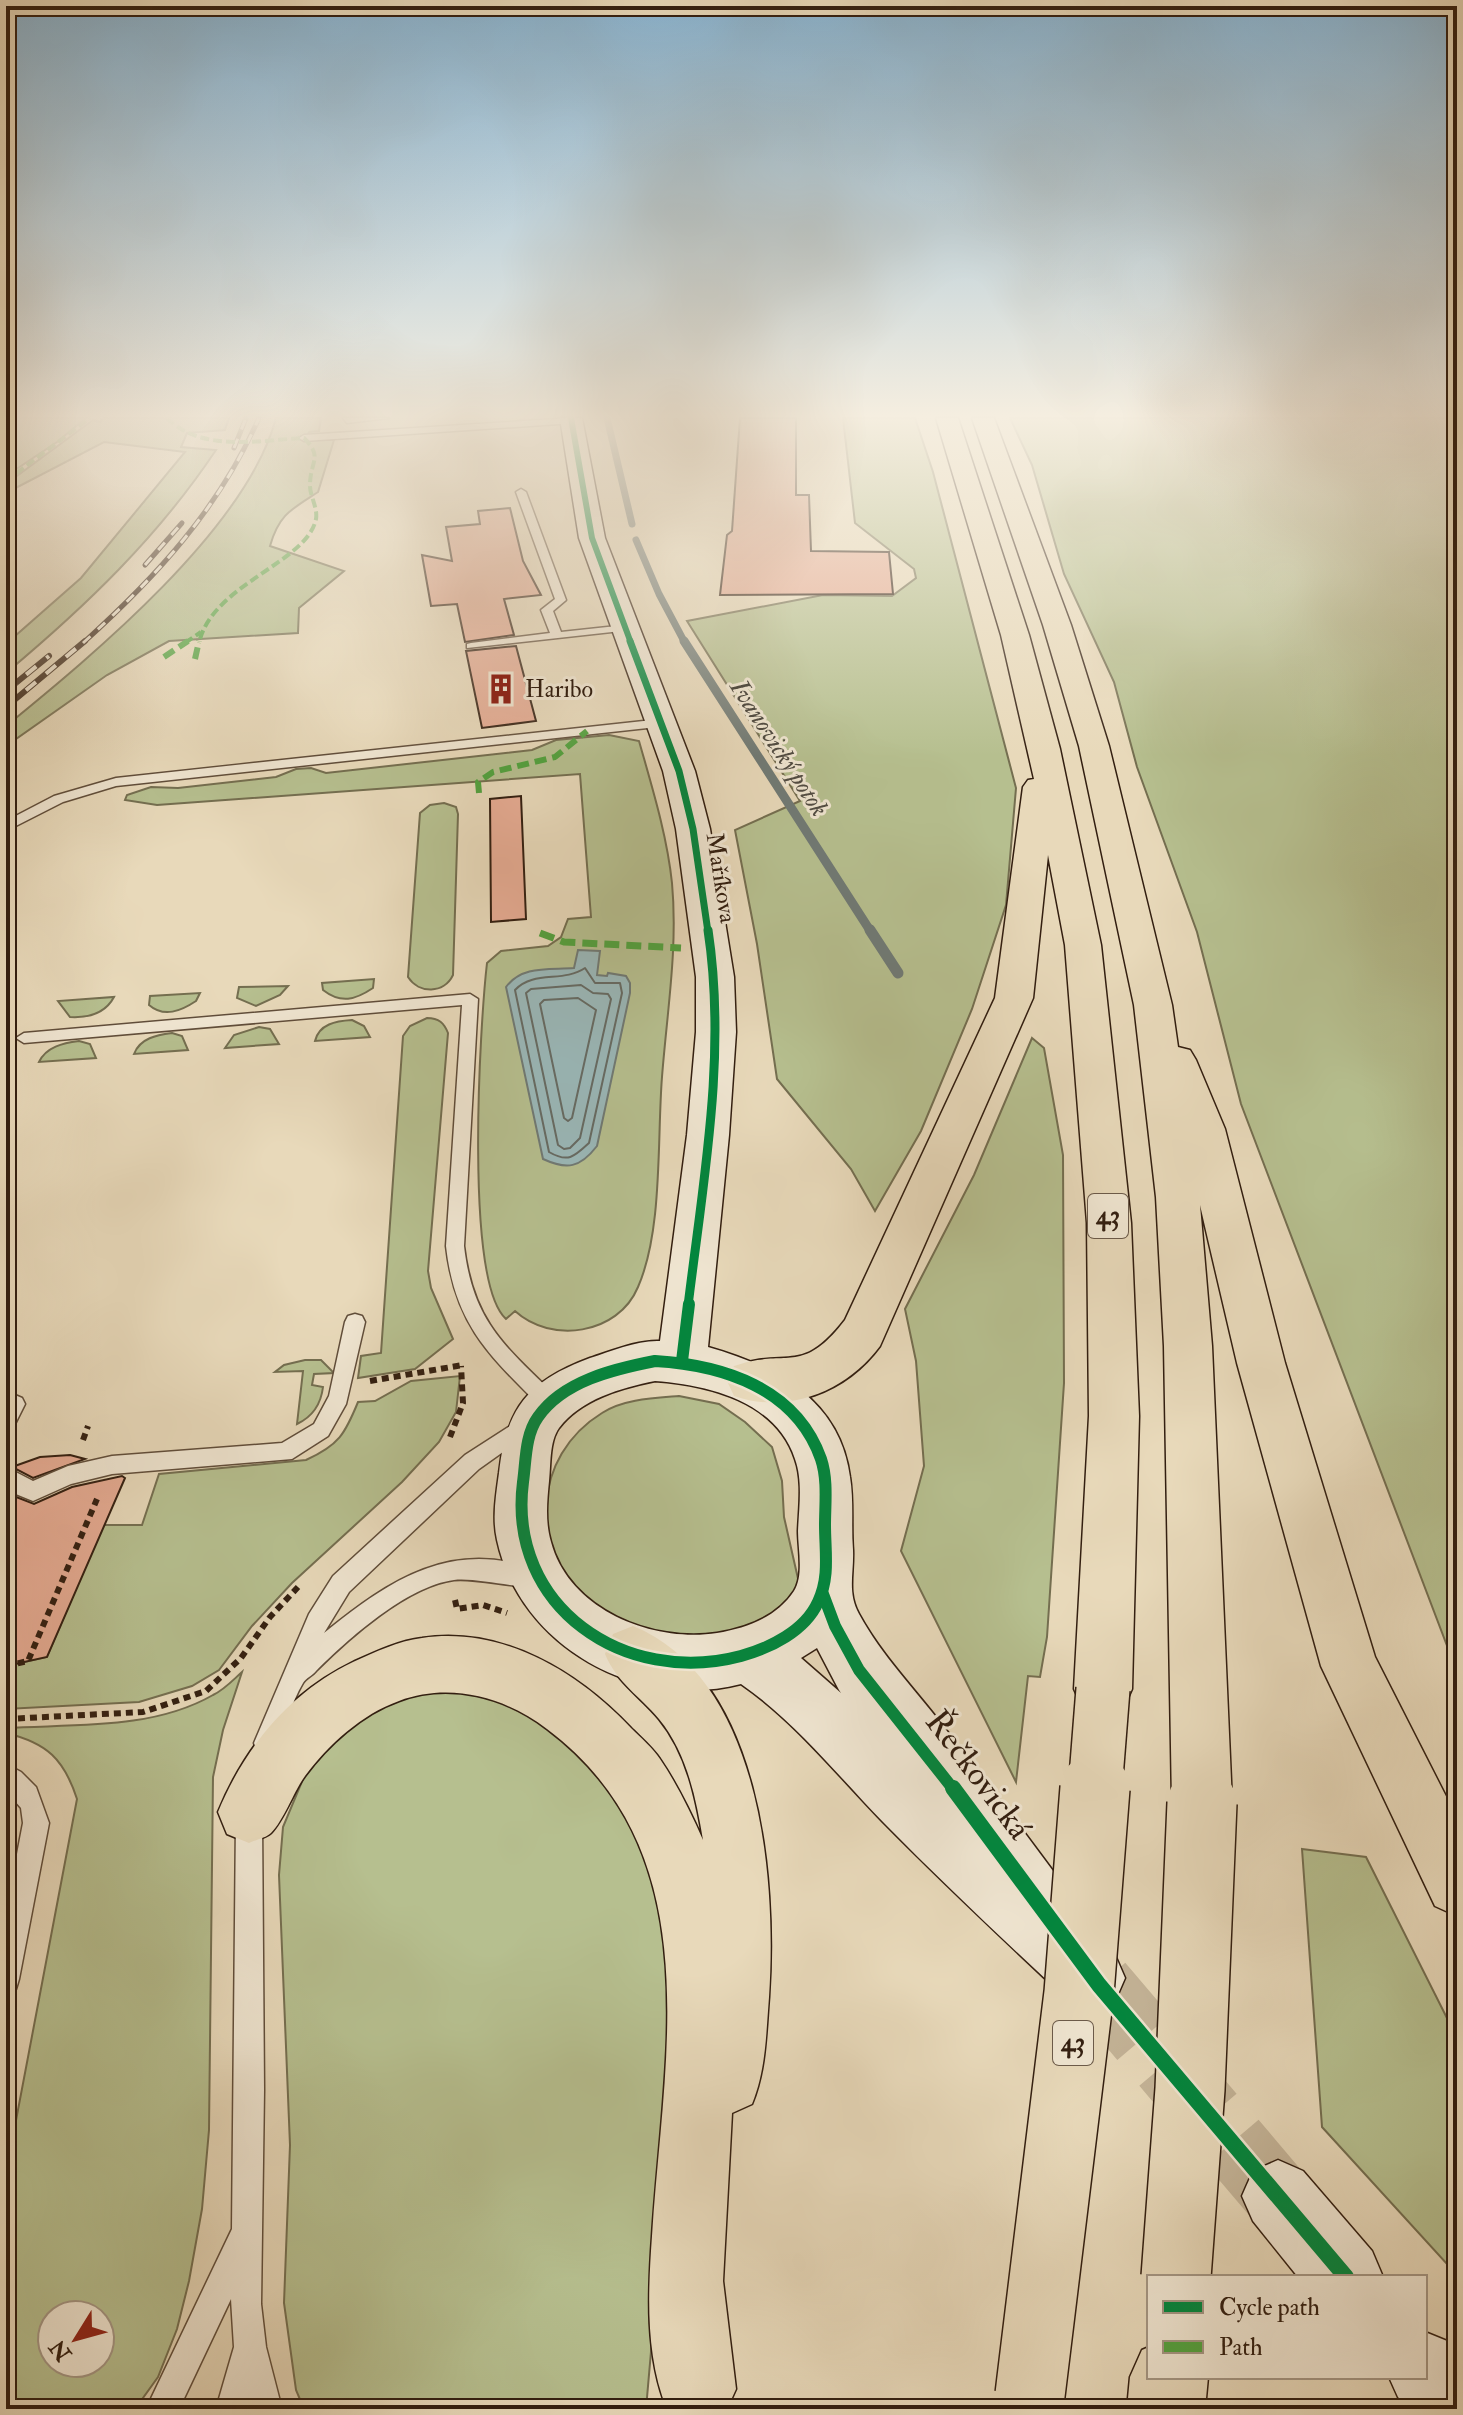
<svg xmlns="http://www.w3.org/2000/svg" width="1463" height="2415" font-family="'IM FELL Double Pica',serif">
	<rect width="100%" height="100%" fill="#e8d9ba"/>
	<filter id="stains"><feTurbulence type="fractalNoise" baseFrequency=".0025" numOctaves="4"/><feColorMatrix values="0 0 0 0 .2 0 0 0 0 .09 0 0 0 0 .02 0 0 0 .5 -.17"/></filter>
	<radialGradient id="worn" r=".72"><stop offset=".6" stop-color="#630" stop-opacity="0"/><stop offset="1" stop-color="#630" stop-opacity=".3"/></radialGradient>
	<g fill="#b6bf8f" stroke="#746e50" stroke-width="2" fill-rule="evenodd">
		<path d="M6,418H86L57,442L6,476Z"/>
		<path d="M103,418H229L225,430L187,433L181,447L216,450C158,537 86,606 6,673V644L81,578L185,452L104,442L6,493V484L93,420L100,422Z"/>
		<path d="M276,418H321L319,431L309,432L306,440H334L318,492C292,509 279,514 270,546L344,571L299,608L298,633L169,641L107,675L6,746V726C93,655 247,528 276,418Z"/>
		<path d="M843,418H915L933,472L1016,788L1006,905L972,1009L921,1131L875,1211L851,1169L777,1079L757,944L735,830L800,801L687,621L823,595L892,596L916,578L914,569L855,523Z"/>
		<path d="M1010,418H1457V1672L1241,1104L1197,932L1137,767L1114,682L1064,574L1032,465Z"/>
		<path d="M609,735L639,741C652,787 667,835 672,883C678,948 667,1012 662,1077C657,1139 663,1230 638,1287C618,1335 551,1344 515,1311L506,1319C464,1281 480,1024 487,963L501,951L548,946L561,937L568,919L591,917L580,774L157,805L125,800L127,795L151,787L178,788L276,777L296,769L311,768L326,773L532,750L556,740Z"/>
		<path d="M444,803L456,807L458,814L453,975C444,994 419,994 408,977L420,813L430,805Z"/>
		<path d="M374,979L373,988C355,1000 341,1004 323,990L322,983Z"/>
		<path d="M288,986L280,995L256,1006L237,998L239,987Z"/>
		<path d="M200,993L196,1001C181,1011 164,1018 149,1005L150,996Z"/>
		<path d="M114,997C105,1014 88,1018 70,1017L58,1001Z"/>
		<path d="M427,1018C439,1018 444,1023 448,1033L428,1271L431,1288L453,1339L415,1369L358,1378L361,1356L381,1353L403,1036L410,1026Z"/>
		<path d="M352,1020L364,1026L370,1037L315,1041C319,1024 336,1021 352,1020Z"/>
		<path d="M259,1027L270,1029L279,1044L225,1048L234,1035Z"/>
		<path d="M172,1033L182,1036L188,1050L134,1054C140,1038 157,1035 172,1033Z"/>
		<path d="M1032,1038L1044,1048L1063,1155L1064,1383L1047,1637L1040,1677L1028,1676L1016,1782L901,1551L924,1466L916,1361L905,1309L974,1175Z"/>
		<path d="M79,1041L90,1044L96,1058L39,1062C46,1047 63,1043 79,1041Z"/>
		<path d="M305,1360H321L334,1373L314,1374L312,1385L323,1387C321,1404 312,1417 297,1424L303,1371L275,1372L284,1365Z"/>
		<path d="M460,1376L456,1412L439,1442L402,1482L292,1583L252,1626L219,1670L192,1686L139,1702L6,1709V1666L47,1657L103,1525H142L159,1474L306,1460C339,1445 345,1434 358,1402L375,1401L411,1381Z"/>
		<path d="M679,1396L719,1404L745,1422L772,1447L782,1481L784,1517L799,1583L790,1606C764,1621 736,1635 705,1637C672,1638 616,1624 591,1603C527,1551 532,1456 602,1413C623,1399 654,1398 679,1396Z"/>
		<path d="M242,1672L223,1730L213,1777L209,2130L202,2209L189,2281L177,2329L158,2377L135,2409H6V2173L77,1799C64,1759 47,1743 6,1733V1728C74,1724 152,1730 213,1695C224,1690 233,1680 242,1672ZM52,2315H100V2363H52Z"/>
		<path d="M436,1684L519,1706L573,1735L631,1806L669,1904L681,2008L646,2409H304L296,2390L284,2303L290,2145L279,1875L283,1827L316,1748L351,1718Z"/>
		<path d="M1302,1849L1366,1857L1457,2038V2275L1322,2127Z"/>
	</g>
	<path fill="#9ab8b9" stroke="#707a75" stroke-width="2" d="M578,950L600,951L597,975L607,976L608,973L626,976L630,983V993L597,1146C580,1168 567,1170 543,1159L506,987C522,965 549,970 574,968Z"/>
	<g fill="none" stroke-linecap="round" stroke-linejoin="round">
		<g stroke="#666b64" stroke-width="2">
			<path d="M585,968L595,983H620L622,993L589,1143C574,1157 568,1163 549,1152L515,990C534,970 563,983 585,968Z"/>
			<path d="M581,985L593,993L608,994L611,999L580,1138L570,1148L564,1149L558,1145L526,993L531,989Z"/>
			<path d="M578,998L596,1010L572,1118L568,1121L564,1118L540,1004L544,1000Z"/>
		</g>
		<g stroke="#707a75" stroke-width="7">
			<path d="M607,418L632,524"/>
			<path d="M636,540L659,594L685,643"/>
		</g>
		<path stroke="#707a75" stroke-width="9" d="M684,641L871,932"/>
		<path stroke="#707a75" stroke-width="11" d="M870,930L898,973"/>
	</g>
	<g fill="#e6ab93" stroke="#321e10" stroke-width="2">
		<path d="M740,418H796V495H809L811,551L889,552L893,594L720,595L727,535L732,531Z"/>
		<path d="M510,508L523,561L541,595L504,599L514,635L465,642L457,604L431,606L422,555L452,561L446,527L480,524L478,511Z"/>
		<path d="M516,646L536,721L482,728L466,651Z"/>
		<path d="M521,796L526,919L491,922L490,799Z"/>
		<path d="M70,1455L85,1459L33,1478L12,1467L40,1457Z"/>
		<path d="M122,1476L125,1478L47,1657L6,1666V1493L34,1504L72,1487Z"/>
	</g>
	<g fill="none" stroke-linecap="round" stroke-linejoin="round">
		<path stroke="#c4b498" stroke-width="69" stroke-dasharray="69 34" stroke-linecap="butt" d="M1099,1985L1278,2196"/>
		<g stroke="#604d3a" stroke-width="3">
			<g id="lane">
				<path d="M343,418H389L347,423Z"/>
				<path d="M571,418L574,423L304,441L299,438L304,435Z"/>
				<path d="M521,489L526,492L566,600L553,611L561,632L626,625L630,626V630L467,648V644L471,643L550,633L541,610L555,599L516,492Z"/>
				<path d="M662,719L666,720V726L116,786L63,802L6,831V821L54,796L116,778Z"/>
				<path d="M470,994L478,999L464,1246C473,1323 506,1347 558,1398L561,1404L558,1410L551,1413L544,1410C490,1356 455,1326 446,1246L462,1005L24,1043L16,1038L24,1033Z"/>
				<path d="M355,1314L362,1316L365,1322L346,1404L328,1436L292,1459L112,1474L71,1484L33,1501L6,1490V1467L33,1481L68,1466L112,1456L282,1443L314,1424L329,1396L345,1322L348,1316Z"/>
				<path d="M15,1395L22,1398L25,1404L13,1428L6,1431V1401Z"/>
				<path d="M524,1417L531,1420L534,1426L531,1432L479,1469L349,1592L324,1633C389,1580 453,1537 539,1571L542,1578L539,1585C525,1591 477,1577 454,1580C407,1586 348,1639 316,1671C312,1676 306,1678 303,1683C291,1703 284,1730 275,1752L266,1755L257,1752L254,1743L309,1614L333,1576L465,1455Z"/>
				<path d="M6,1764L21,1772L36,1787L49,1823L19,1979L16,1989L6,1992V1911L23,1823L21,1808L6,1791Z"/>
				<path d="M249,1805L258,1809L262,1818L264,2090L261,2304L266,2347L282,2409H250L249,2405L248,2409H216L234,2347L231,2299L179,2409H146L232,2229L236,1818L240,1809Z"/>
			</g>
		</g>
		<g stroke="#321e10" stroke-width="3">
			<g id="secondary">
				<path d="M560,418H582L605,538L695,771L710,829L734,977L736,1032L729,1135L708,1347C775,1366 840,1399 850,1477C854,1501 851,1526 853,1550C854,1574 847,1592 859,1614C882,1656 914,1688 943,1726C980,1773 1017,1822 1053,1871L1063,1893L1059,1903L1115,1955L1125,1978L1115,2001L1092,2011L1069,2001C1007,1943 945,1885 885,1824C838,1776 796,1722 741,1684C637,1711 520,1647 497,1540C492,1518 496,1495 499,1473C506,1408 528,1381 590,1358C612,1351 637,1340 660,1341L687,1135L696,1032V977L676,829L663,771L579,538ZM655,1381C708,1385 776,1401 795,1459C803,1481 799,1507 798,1531C798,1549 804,1575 794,1591C777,1617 747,1628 717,1633C653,1643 569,1610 551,1542C545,1522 547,1501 549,1481C551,1465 549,1442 559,1428C581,1399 621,1388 655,1381ZM817,1648L839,1690L841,1693L801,1658Z"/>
				<path d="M1278,2160L1303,2171L1372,2251L1383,2277H1298L1253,2221L1242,2196L1253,2171Z"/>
				<path d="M1425,2332L1452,2343L1457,2348V2409H1408L1398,2397L1389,2377H1425Z"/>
			</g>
		</g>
		<g stroke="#321e10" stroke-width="3">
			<g id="highway">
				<path d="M936,418H958L1029,635L1060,749L1101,945L1131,1223L1139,1416L1132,1689L1123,1709L1103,1718L1083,1709L1074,1689L1089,1416L1087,1223L1065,945L1048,855L1033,998L880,1346C847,1391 788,1415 734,1396L727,1381L734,1366C788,1347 801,1377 845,1320L995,998L1023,787L1028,780L1034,779L1001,635Z"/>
				<path d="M972,418H994L1071,625L1109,746L1172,1005L1178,1047L1190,1050L1196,1060L1225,1129L1285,1363L1375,1657L1457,1818V1916L1435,1906L1321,1666L1237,1363L1200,1205L1212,1346L1232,1803L1224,1825L1202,1833L1180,1825L1172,1803L1164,1346L1156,1197L1134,1005L1079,746L1043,625Z"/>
				<path d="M633,1626C761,1678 777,1879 769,1997C766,2034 766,2070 752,2104L732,2113L723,2281L736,2389L727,2409H667C645,2356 648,2292 652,2236C663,2058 712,1853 547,1729C505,1697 450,1682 399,1701C362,1714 328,1745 305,1776C294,1791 284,1820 271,1833C266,1838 255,1840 249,1843L227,1834L218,1812C245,1747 289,1693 353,1662C375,1652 398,1641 422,1638C503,1626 578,1672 631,1728C641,1738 653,1748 660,1759C677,1784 691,1813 703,1840C696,1798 687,1753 659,1719C640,1696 617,1683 605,1654L613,1634Z"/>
				<path d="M1149,2347V2377H1208L1205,2409H1127L1130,2377L1142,2350Z"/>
			</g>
		</g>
		<g stroke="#321e10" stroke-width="6" stroke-dasharray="7 5" stroke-linecap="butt">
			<path d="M370,1381L463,1365"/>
			<path d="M450,1437L463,1403L461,1366"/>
			<path d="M83,1440L88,1426"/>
			<path d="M455,1600L457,1609L483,1605L507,1613"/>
			<path d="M6,1666L28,1661L97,1499"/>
			<path d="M6,1719L143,1712L206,1691L241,1658L270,1617L298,1587"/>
		</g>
		<use href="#lane" fill="#f0e6d2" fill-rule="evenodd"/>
		<use href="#secondary" fill="#f0e6d2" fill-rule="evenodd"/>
		<use href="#highway" fill="#e8d9ba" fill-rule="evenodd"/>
		<g stroke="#321e10" stroke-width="5">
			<g id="rail-far1">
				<path d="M234,448L246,418"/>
				<path d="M145,565L182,523"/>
				<path d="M83,643C156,577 219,509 259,418"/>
			</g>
		</g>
		<g stroke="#321e10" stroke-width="6">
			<g id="rail">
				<path d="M6,691L49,656"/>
				<path d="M6,707L85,641"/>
			</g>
		</g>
		<use href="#rail-far1" stroke="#f0e6d2" stroke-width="3" stroke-dasharray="10" stroke-linecap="butt"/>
		<use href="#rail" stroke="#f0e6d2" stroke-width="4" stroke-dasharray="13" stroke-linecap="butt"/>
		<g stroke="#321e10" stroke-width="56" stroke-linecap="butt">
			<path id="highway-bridge-far1" d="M1095,1790L1103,1689"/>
		</g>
		<g stroke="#321e10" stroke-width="72" stroke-linecap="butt">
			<g id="highway-bridge">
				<path d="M1176,2277L1190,2089L1202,1803"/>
				<path d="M1030,2395L1079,1993L1095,1788"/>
			</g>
		</g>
		<use href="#highway-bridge-far1" stroke="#e8d9ba" stroke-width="53"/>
		<use href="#highway-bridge" stroke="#e8d9ba" stroke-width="69"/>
		<g stroke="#52a23f" stroke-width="4" stroke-dasharray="9 4" stroke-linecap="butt">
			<path d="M167,418C202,453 259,440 304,438C323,457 311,460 310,483C309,495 318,507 316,519C307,563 212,584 199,643"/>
			<path d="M6,481L90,418"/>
			<path d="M185,643L201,632"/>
		</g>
		<g stroke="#52a23f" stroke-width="6" stroke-dasharray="12 6" stroke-linecap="butt">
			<path d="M164,657L188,641"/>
			<path d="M195,659L199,641"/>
			<path d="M479,793L478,782L493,772L555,757L587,731"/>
		</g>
		<path stroke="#52a23f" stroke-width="7" stroke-dasharray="15 7" stroke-linecap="butt" d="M540,933L564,942L681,948"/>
		<g stroke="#f0e6d2" stroke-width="9">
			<path id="cycleway-far4" d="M571,418L592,538L631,643"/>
		</g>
		<g stroke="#f0e6d2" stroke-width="11">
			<path id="cycleway-far3" d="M630,641L679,771L693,829L708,932"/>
		</g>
		<g stroke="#f0e6d2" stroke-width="14">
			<path id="cycleway-far2" d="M688,1306C703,1182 727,1055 708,930"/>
		</g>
		<g stroke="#f0e6d2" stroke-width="17">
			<g id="cycleway-far1">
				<path d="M655,1361C723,1365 796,1388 821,1459C828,1480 825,1504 825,1525C825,1552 830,1577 818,1602C805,1631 770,1648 741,1656C625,1687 507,1607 523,1482C526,1461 525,1435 538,1417C563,1381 614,1369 655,1361Z"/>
				<path d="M682,1361L689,1304"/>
				<path d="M823,1594L835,1626L859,1670L954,1790"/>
			</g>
		</g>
		<g stroke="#f0e6d2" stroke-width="21">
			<path id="cycleway" d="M953,1788L1099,1985L1346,2277"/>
		</g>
		<use href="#cycleway-far4" stroke="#00873e" stroke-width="6"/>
		<use href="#cycleway-far3" stroke="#00873e" stroke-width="7"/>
		<use href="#cycleway-far2" stroke="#00873e" stroke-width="9"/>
		<use href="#cycleway-far1" stroke="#00873e" stroke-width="12"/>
		<use href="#cycleway" stroke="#00873e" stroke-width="16"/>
	</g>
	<linearGradient id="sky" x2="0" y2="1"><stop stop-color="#89b6d5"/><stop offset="0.55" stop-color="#f5eee0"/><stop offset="1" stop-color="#f5eee0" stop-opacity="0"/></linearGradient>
	<rect width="1463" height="756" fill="url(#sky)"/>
	<defs>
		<g id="building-bare" transform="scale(2.4)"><path d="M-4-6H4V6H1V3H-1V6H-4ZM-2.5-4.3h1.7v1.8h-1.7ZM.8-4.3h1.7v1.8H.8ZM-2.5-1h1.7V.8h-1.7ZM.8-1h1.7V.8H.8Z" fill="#8f2418" stroke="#f0e6d2" stroke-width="2.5" paint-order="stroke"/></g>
	</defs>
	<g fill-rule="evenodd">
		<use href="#building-bare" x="501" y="689"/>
	</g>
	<g text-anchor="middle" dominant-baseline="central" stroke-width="6" stroke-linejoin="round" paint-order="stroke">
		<g font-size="24" fill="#321e10" stroke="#f0e6d2" text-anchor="start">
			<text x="525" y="689">Haribo</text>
		</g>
		<g font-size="24" fill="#321e10" stroke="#f0e6d2">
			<text transform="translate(721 878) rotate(81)">Maříkova</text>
		</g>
		<g font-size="26" font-style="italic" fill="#514c43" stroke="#f0e6d2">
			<text transform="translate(779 748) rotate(57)">Ivanovický potok</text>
		</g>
		<g fill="#f0e6d2" stroke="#6b5a4a" stroke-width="2">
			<rect x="1088" y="1194" width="40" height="44" rx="6"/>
			<rect x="1053" y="2021" width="40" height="44" rx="6"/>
		</g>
		<g font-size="26" font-weight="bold" fill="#321e10">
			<text x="1108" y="1216">43</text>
			<text x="1073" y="2043">43</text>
		</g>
		<g font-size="34" fill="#321e10" stroke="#f0e6d2">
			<text transform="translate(978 1775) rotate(53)">Řečkovická</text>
		</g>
	</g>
	<rect width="1463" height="2415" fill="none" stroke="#e8d9ba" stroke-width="32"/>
	<rect x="8" y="8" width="1447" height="2399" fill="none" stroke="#321e10" stroke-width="4"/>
	<rect x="16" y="16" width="1431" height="2383" fill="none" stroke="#321e10" stroke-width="2"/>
	<rect x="1147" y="2275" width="280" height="104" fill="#f0e6d2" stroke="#a49684" stroke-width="2"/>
	<rect x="1163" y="2301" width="40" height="12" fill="#00873e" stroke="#a49684" stroke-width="2"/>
	<text x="1219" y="2315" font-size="24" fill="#321e10">Cycle path</text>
	<rect x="1163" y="2341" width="40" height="12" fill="#52a23f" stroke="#a49684" stroke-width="2"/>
	<text x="1219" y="2355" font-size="24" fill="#321e10">Path</text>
	<g transform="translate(76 2339) rotate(233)"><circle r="38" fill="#f0e6d2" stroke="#a49684" stroke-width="2"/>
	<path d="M0-6L14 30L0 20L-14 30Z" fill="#8f2418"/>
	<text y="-12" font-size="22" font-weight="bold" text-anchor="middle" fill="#321e10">N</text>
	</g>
	<rect width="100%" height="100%" filter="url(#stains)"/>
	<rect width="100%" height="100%" fill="url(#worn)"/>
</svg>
